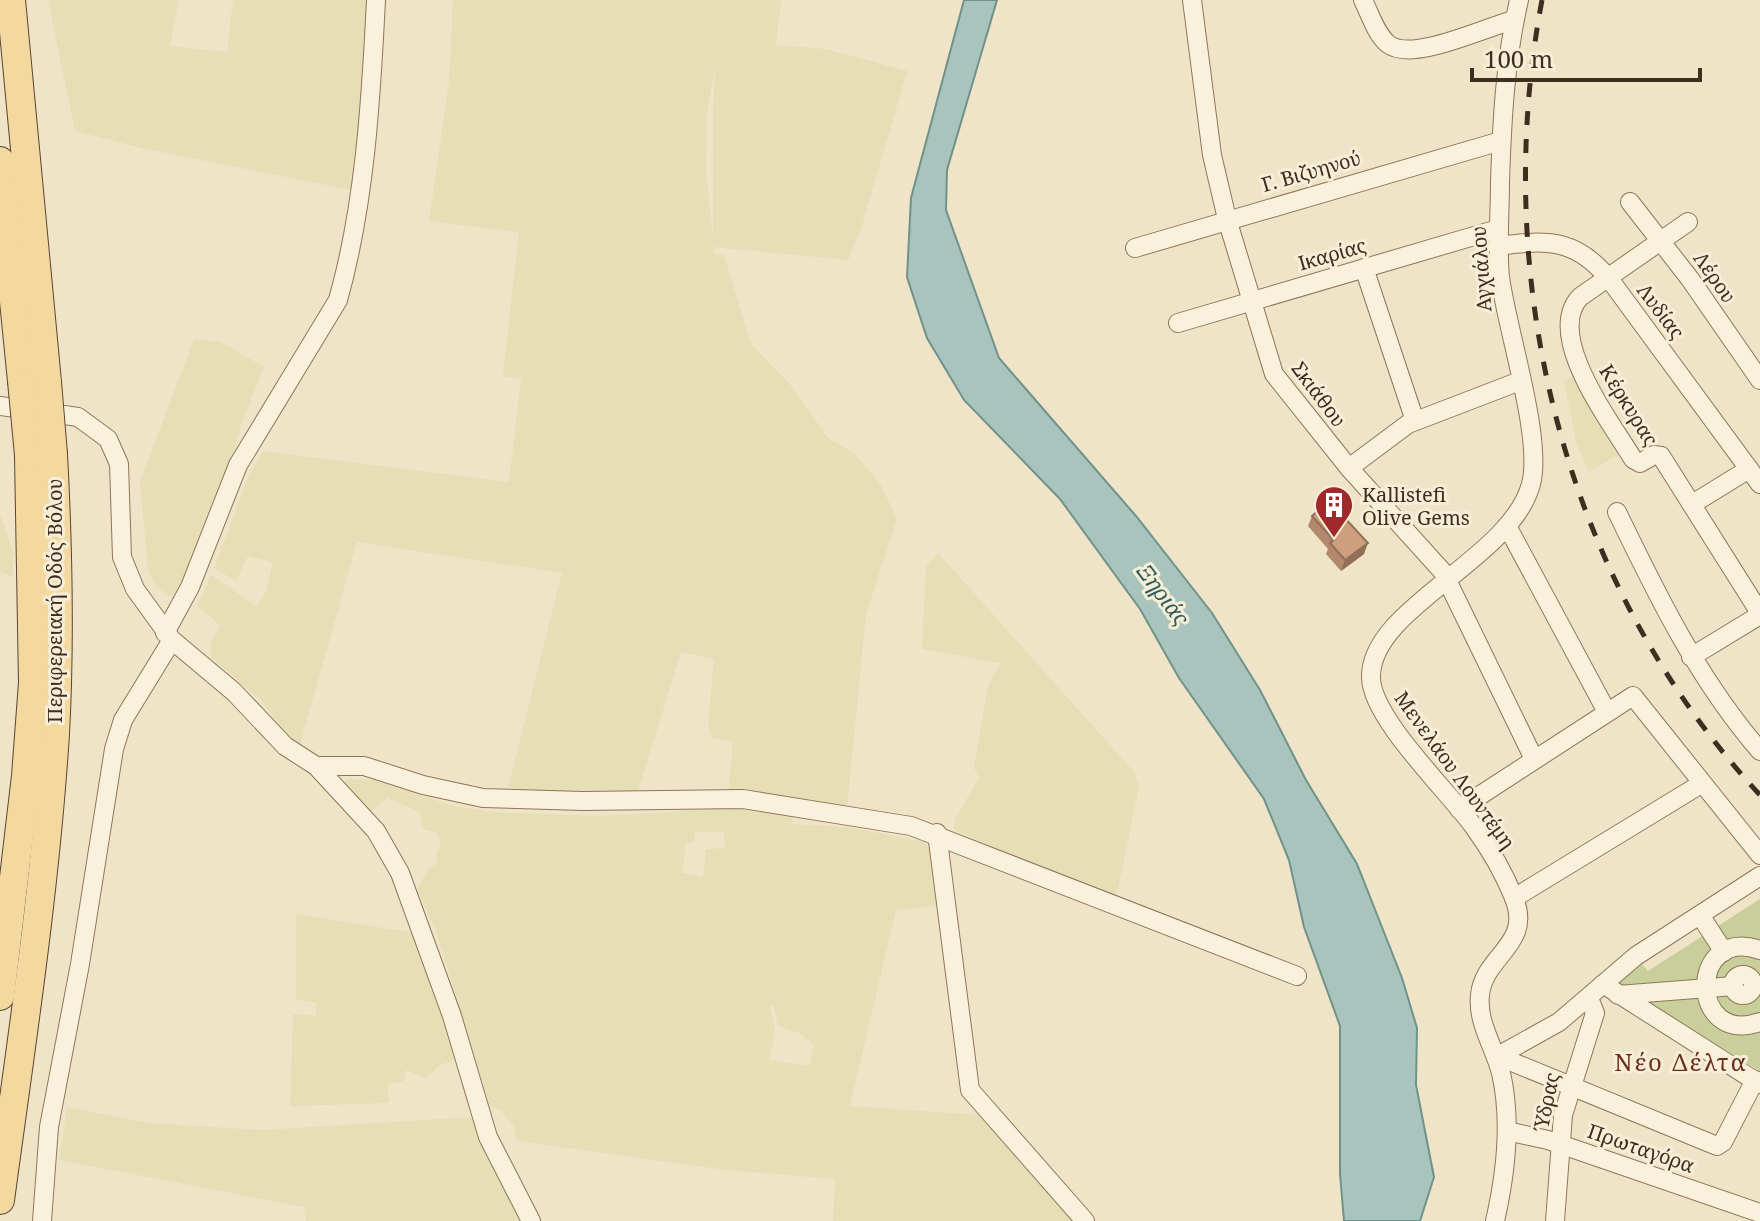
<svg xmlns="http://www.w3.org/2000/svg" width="1760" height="1221" font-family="'Noto Serif',serif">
	<rect width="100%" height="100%" fill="#f0e4c8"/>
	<g fill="#e6deb5" fill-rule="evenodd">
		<path d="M48,0H179L170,46L227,52L233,0H369L364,97L352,190L146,149L75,131Z"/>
		<path d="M453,0H781L776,45L826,49L907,71L862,226L848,260L714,247V254L724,255L751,344L789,383L828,438L855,454L881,485L897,519L866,614L847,809L728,794L733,742L712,738L708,723L714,659L681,652L638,792L558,793L508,787L562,573L357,542L300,745L286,735L261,700L211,658V641L221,626L197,606L211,575L256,606L266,592L273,562L248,556L236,581L214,568L248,478L263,451L509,482L521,379L503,376L519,232L429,221L449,81ZM715,66L713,114V235L706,173L707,113Z"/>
		<path d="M194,339L221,342L264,367L243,420L206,540L176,594L168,596L153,582L148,570L140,482Z"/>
		<path d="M1578,373L1623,452L1589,472L1576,442L1564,382Z"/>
		<path d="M0,513L13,552V577L0,571Z"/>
		<path d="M938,553L1135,773L1139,786L1126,852L1117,892L1110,897L954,830L956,817L979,778L974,768L988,686L1000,663L922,649L926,567Z"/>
		<path d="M347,779L373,780L450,805L492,812L601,816L736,808L794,815L792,824L849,827L924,842L931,850L937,906L896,910L850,1106L978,1115L1076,1221H833L835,1179L726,1170L517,1141L513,1125L499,1109L490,1107L437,934L417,889L428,869L437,863L436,852L441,847L438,833L423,829L420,812L388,798L369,813L341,788ZM695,832H724L725,848L706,849L703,877L682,873L686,842H694ZM770,1006L774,1007L778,1026L799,1033L814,1045L809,1066L769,1060L775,1032Z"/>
		<path d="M296,914L421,934L458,1059L440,1065L426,1079L406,1070L403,1082L388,1084L389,1103L290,1106L293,1014L316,1016V1003L296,999Z"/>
		<path d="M67,1107L148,1123L261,1130L475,1117L526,1221H306L304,1207L59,1160Z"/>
	</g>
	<path fill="#c9cf9b" d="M1760,899V1071L1616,984L1642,964L1648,971Z"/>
	<path fill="#a9c4bc" stroke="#6f938a" stroke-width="2" d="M964,0H997L947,170L946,210L999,358L1136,516L1212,613L1260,690L1306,780L1357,864L1402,978L1417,1028L1416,1085L1434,1177L1420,1221H1344L1340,1174V1026L1304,927L1289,860L1264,799L1179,678L1140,609L1060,499L964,400L927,338L907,277L911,198Z"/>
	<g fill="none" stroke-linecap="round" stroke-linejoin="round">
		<g stroke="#8d765c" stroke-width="20">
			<g id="street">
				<path d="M1192,0L1212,155L1227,219L1274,374L1349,468L1443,572L1534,759"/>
				<path d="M1363,0C1370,14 1376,34 1388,44C1412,63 1485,27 1514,20"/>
				<path d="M1630,202L1690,279L1760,380"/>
				<path d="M1688,222L1580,297C1544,336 1611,422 1633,459L1640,463L1654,455L1661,456L1760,613"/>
				<path d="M1498,246C1550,239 1579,239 1613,284L1760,484"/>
				<path d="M1135,248L1501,141"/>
				<path d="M1364,268L1415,421"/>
				<path d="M1178,323L1498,229"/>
				<path d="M0,406L78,417L108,439L119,464L122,557L135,589L172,640L234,692L285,746L316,766H364L423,785L483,798L583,801L743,799L911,826L1297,976"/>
				<path d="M1349,468L1408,424L1520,381"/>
				<path d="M1694,503L1749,469"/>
				<path d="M1617,512C1658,597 1698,679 1760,751"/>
				<path d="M1507,526L1607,712"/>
				<path d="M165,633L190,587L238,465L338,300C365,204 371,100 376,0"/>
				<path d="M1691,657L1760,615"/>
				<path d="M316,766L376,831L400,873L452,1016L488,1137L531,1221"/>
				<path d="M1459,809L1633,696L1760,855"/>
				<path d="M937,833L970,1090L1085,1221"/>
				<path d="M1514,898L1701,784"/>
				<path d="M1700,915L1724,952"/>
				<path d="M1760,950C1688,925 1688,1047 1760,1022"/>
				<circle cx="1743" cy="985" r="10"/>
				<path d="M1603,984L1760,1084"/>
				<path d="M1618,995L1734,986"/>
				<path d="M1496,1057L1559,1022L1636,956L1760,876"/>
				<path d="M1500,1057L1717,1146L1723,1142L1755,1080"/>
				<path d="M1507,1131L1548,1140L1760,1213"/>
				<path d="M42,1221L49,1127L80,964L114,749L123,720L172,640"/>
				<path d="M1495,1221C1506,1173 1512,1121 1501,1073C1494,1046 1477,1023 1480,995C1484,955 1533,945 1514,898C1504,873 1490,849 1474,827C1449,792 1372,719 1371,678C1369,608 1511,560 1531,484C1543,439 1507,330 1500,277C1497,245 1500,214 1500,182C1502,120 1505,61 1519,0"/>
				<path d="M1555,1221L1563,1115L1595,1013L1589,998"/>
			</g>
		</g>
		<g stroke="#5b4430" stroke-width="30">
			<g id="primary">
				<path d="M11,0L47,382"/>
				<path d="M0,161L22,381"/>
				<path d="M0,996L26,776L33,683L29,455"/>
				<path d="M0,1200C21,1045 45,890 55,734C60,641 58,547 53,454"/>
			</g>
		</g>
		<use href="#street" stroke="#faf1dc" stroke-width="18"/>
		<use href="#primary" stroke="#f3d9a0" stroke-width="28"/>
		<path stroke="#3d2e20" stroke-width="5" stroke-dasharray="14 14" stroke-linecap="butt" d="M1542,0C1489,281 1564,583 1760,795"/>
		<g stroke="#5b4430" stroke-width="30" stroke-linecap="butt">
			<g id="primary-bridge">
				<path d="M22,381L29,455"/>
				<path d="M47,382L53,454"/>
			</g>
		</g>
		<use href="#primary-bridge" stroke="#f3d9a0" stroke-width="28"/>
	</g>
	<path fill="#b2896c" d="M1312,516L1364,554L1341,571L1326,554L1328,549L1308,526Z"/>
	<path fill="#916f58" d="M1368,543L1364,554L1341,571L1345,560Z"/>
	<path fill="#cf9f7d" stroke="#916f58" stroke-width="2" d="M1329,501L1368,543L1345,560L1330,543L1334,540L1312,516Z"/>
	<defs>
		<g id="building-pin" transform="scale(2)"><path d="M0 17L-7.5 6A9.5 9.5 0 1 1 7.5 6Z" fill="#9e2a2b" stroke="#f7eed8"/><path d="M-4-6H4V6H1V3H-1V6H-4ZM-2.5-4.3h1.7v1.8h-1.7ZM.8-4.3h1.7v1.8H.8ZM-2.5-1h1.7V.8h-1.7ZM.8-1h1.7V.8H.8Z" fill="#fff"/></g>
	</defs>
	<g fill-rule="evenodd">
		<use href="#building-pin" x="1334" y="505"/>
	</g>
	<g text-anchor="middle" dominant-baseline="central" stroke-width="6" stroke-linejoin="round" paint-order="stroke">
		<g font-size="20" fill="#3d2e20" stroke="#f7eed8">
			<text transform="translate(1311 171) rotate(-16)">Γ. Βιζυηνού</text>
			<text transform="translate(1332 254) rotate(-16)">Ικαρίας</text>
			<text transform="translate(1481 269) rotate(-94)">Αγχιάλου</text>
			<text transform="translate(1715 277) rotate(55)">Λέρου</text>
			<text transform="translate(1661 311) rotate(53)">Λυδίας</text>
			<text transform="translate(1319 394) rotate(53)">Σκιάθου</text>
			<text transform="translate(1629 405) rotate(58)">Κέρκυρας</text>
			<text transform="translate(54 601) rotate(-90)">Περιφερειακή Οδός Βόλου</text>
			<text transform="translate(1455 770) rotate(54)">Μενελάου Λουντέμη</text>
			<text transform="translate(1546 1102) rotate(-78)">Ύδρας</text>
			<text transform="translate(1641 1148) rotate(19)">Πρωταγόρα</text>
		</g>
		<g font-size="20" fill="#3d2e20" stroke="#f7eed8" text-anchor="start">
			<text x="1362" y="494">Kallistefi<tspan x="1362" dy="23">Olive Gems</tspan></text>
		</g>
		<g font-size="22" font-style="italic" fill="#2f5d5a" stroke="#f7eed8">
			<text transform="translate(1164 594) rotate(53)">Ξηριάς</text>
		</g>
		<g font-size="24" letter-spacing="2" fill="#6b2e1e" stroke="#f7eed8">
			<text x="1681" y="1061">Νέο Δέλτα</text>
		</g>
	</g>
	<path d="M1472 68v12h228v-12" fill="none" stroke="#3d2e20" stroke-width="4"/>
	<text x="1484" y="68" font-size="24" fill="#3d2e20" stroke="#f7eed8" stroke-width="6" paint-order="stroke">100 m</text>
</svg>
